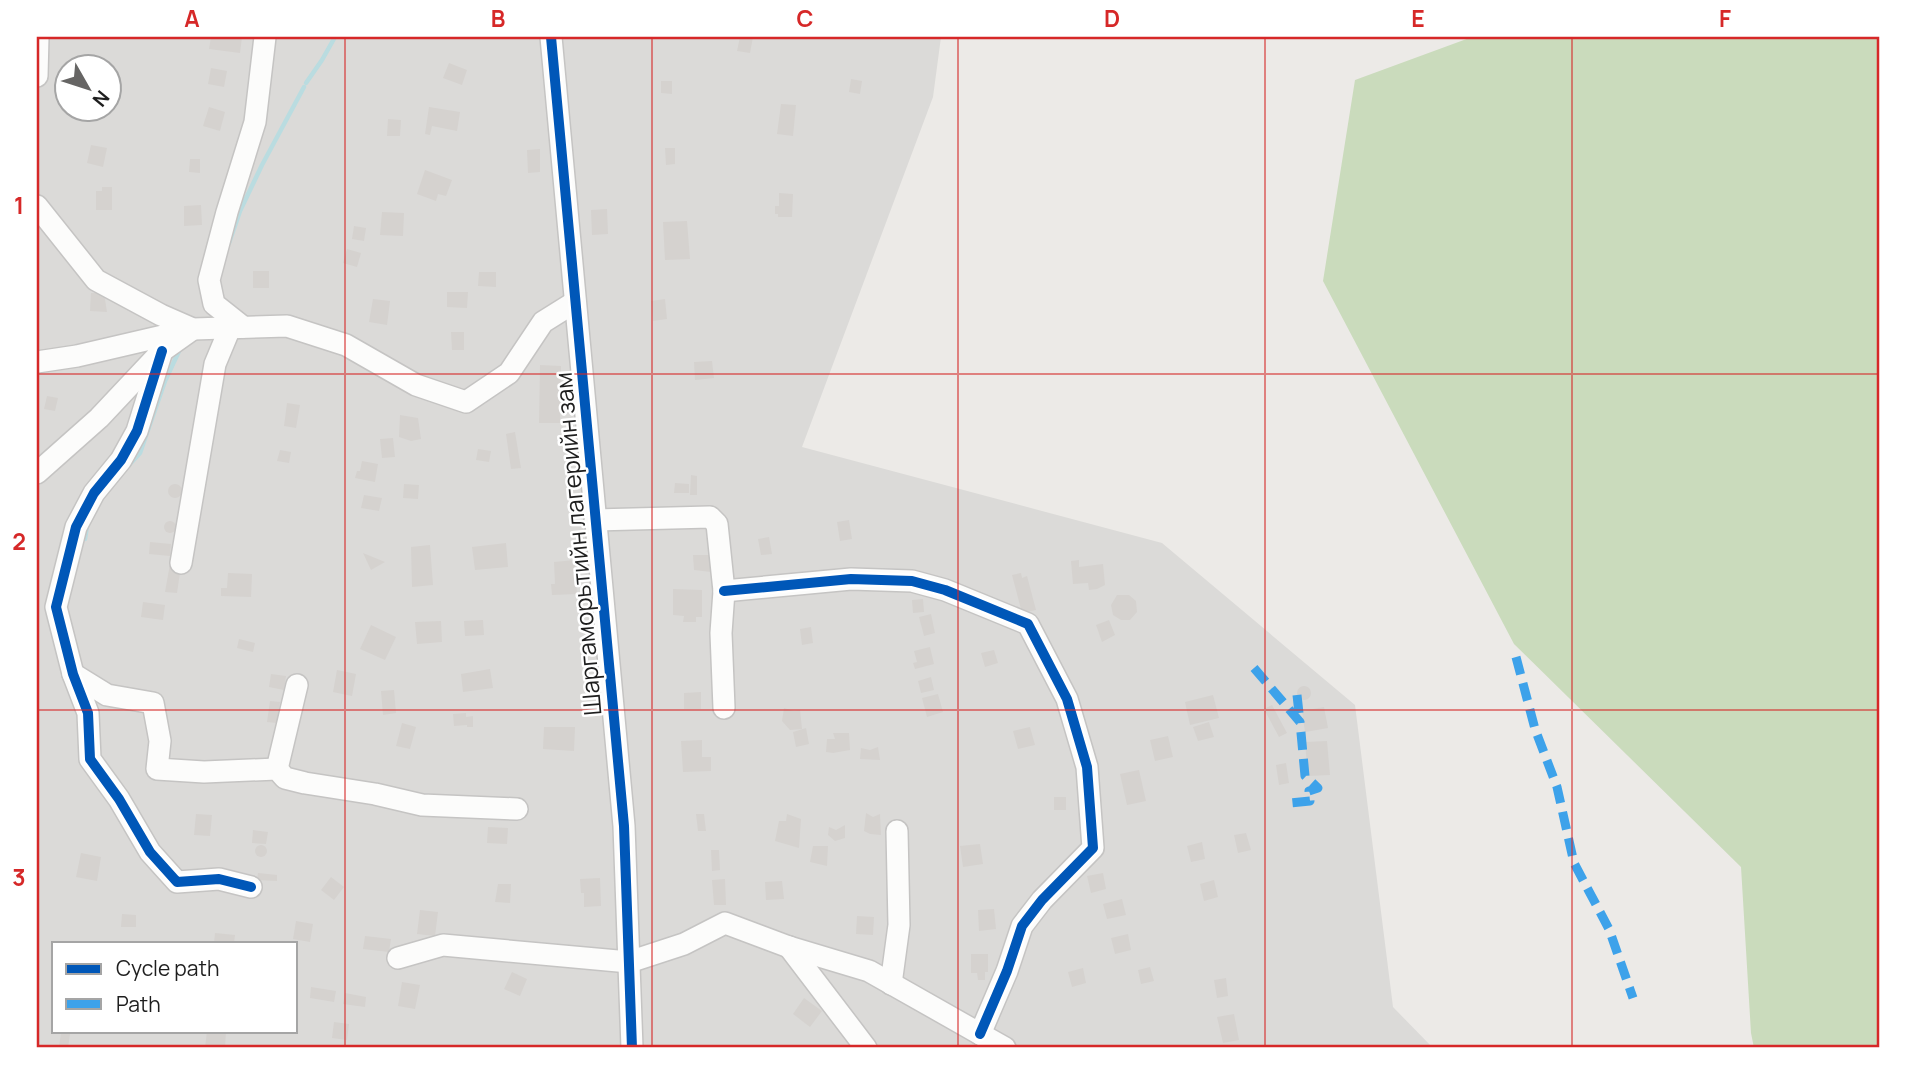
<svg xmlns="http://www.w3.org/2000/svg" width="1917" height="1085" font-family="Manrope,sans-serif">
	<rect width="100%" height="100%" fill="#eceae7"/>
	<path fill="#dbdad8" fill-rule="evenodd" d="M37,37H941L933,97L802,447L1162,543L1355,705L1393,1007L1433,1048H37ZM66,66H108V108H66ZM54,943H296V1031H54Z"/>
	<path fill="#cadbbc" d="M1472,37H1880V1048H1754L1751,1033L1741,867L1514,644L1323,281L1355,80Z"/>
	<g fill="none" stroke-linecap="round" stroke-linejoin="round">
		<g stroke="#badce0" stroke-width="4.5">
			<path d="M306,83L322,60L335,37"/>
			<path d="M229,243L240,211L262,165L304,87"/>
			<path d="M129,465L140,453L165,381L180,349"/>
			<path d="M85,539L87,526"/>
		</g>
	</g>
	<g fill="#d5d2cf">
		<path d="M211,37H242L240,53L209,49Z"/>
		<path d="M740,37H753L750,53L737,51Z"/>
		<path d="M449,63L467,70L462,85L443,78Z"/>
		<path d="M211,68L227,71L224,87L208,84Z"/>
		<path d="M851,79L862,81L860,94L849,92Z"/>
		<path d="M661,81H672V94L661,93Z"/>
		<path d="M119,82L116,105L108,104V84Z"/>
		<path d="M781,104L796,105L793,136L777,134Z"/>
		<path d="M209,107L225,112L220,131L203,126Z"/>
		<path d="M429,107L460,112L457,131L432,126L430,135L425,134Z"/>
		<path d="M388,119L401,120L400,136H387Z"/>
		<path d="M91,145L107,148L103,167L87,163Z"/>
		<path d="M665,148H675V164L666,165Z"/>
		<path d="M540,149V172L528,173L527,150Z"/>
		<path d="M190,159H200V173L189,172Z"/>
		<path d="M425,170L452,180L446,196L438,194L436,201L417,194Z"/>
		<path d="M102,187H112V210H96V191H102Z"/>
		<path d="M779,193L793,194L792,217H778V214H775V206H779Z"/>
		<path d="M201,205L202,225L184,226V206Z"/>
		<path d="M607,209L608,234L592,235L591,210Z"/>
		<path d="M382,212L404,213L403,236L380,235Z"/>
		<path d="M687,221L690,259L665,260L663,222Z"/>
		<path d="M354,226L366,228L364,241L352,239Z"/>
		<path d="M347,249L361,253L357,267L343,263Z"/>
		<rect x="253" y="271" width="16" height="17"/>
		<path d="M479,272H496V287L478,286Z"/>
		<path d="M447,292H468L467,308L447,307Z"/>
		<path d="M91,293H104L107,312L90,311Z"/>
		<path d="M373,299L390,301L387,325L369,322Z"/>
		<path d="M665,299L667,319L653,321L651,301Z"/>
		<path d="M451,332H464V350H452Z"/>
		<path d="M712,361L714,378L695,380L694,362Z"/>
		<path d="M540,365L561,366L560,423H539Z"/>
		<path d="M47,396L58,398L55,411L44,409Z"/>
		<path d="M287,403L300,405L296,428L284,426Z"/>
		<path d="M400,415L418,418L421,439L411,441L399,437Z"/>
		<path d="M515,432L521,468L511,469L506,434Z"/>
		<path d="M393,438L395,457L382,458L380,439Z"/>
		<path d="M478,449L491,451L489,462L476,460Z"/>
		<path d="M280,450L291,452L289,463L277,461Z"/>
		<path d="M362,461L378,464L375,482L355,478L357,471H360Z"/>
		<path d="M691,475L697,476V495H690Z"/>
		<path d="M675,483L689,484V493H674Z"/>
		<circle cx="175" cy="491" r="7"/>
		<path d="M404,484L419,485L418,499L403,498Z"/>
		<path d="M364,495L382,498L379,511L361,508Z"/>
		<path d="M849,520L852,539L840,541L837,522Z"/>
		<circle cx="170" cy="527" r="6"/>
		<path d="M769,537L772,554L761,555L758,539Z"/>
		<path d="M150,542L171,544L170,556L149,554Z"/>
		<path d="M506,543L508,567L475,570L472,547Z"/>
		<path d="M430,545L433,585L412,587L411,547Z"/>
		<path d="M363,553L385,562L371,570Z"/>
		<path d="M693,555H712L711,572L694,570Z"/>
		<path d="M575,560L577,594L552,595L551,584H555L554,562Z"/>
		<path d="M1079,560V567L1103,564L1105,585L1097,589L1089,590L1088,583L1073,584L1071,561Z"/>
		<path d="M170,564L181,566L177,593L165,592Z"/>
		<path d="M228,573L252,574L251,597L221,596V588H227Z"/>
		<path d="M1021,573L1022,578L1027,576L1036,610L1022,613L1012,575Z"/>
		<path d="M673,589L702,590V617H696V622H683L684,616L673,615Z"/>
		<path d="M1117,595H1129L1136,601L1137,612L1130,620H1121L1113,615L1111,605Z"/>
		<path d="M923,599L924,612L913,613L912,600Z"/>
		<path d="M143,602L165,605L163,620L141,617Z"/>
		<path d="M931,614L935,633L924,636L919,617Z"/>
		<path d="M483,620L484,635L465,636L464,621Z"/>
		<path d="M1109,620L1115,635L1102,642L1096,625Z"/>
		<path d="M441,621L442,642L417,644L415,622Z"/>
		<path d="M371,625L396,637L385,660L360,649Z"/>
		<path d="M811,627L813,643L802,645L800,629Z"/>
		<path d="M239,639L255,643L253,652L237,648Z"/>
		<path d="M930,647L934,664L915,669L913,663L917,662L914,651Z"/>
		<path d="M994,650L998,663L985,667L981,653Z"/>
		<path d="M490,669L493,688L463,692L461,674Z"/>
		<path d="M337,670L356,674L352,696L333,692Z"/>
		<path d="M271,674L286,676L284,690L269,687Z"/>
		<path d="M931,677L934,690L921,693L918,681Z"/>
		<circle cx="1304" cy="693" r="7"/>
		<path d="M394,690L396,713L383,715L381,691Z"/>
		<path d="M701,692V709H684V693Z"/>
		<path d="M938,694L943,712L927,717L922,698Z"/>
		<path d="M1213,695L1219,718L1190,725L1185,702Z"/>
		<path d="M270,701L280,702L277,723L267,722Z"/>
		<path d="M1272,705L1287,733L1279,737L1264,709Z"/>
		<path d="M1324,707L1328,728L1305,732L1302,711Z"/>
		<path d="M784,708L794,711L800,710L802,729L790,730L782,721Z"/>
		<path d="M466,713V717L473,716V727H467V725L454,726L453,714Z"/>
		<path d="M1209,722L1214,737L1198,741L1193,727Z"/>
		<path d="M402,723L416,727L410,749L396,746Z"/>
		<path d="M544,727H575L574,751L543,749Z"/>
		<path d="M1030,727L1035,745L1018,749L1013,731Z"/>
		<path d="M806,728L809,744L796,747L793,732Z"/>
		<path d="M833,733H849L850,750L833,753L826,752L827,739H835Z"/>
		<path d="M1168,736L1173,757L1155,761L1150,740Z"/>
		<path d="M702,740V757H711V771L683,772L681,741Z"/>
		<path d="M1327,741L1330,775L1308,776L1305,742Z"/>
		<path d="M878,747L880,760L860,759L861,748L870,750Z"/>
		<path d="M1286,763L1289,783L1279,785L1276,765Z"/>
		<path d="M1139,770L1146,801L1127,805L1120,774Z"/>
		<rect x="1054" y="797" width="12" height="13"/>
		<path d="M866,813L873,817L880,814L881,835L870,834L864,831Z"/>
		<path d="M196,814L212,815L210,836L194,835Z"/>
		<path d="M696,814H704L706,831H698Z"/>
		<path d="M787,814L801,819L799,848L775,841L779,821H786Z"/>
		<path d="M845,825V838L835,841L828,835L829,827L836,830Z"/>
		<path d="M488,827L508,828L507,844L487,843Z"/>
		<path d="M253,830L268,832L266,844L252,843Z"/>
		<path d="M1246,833L1251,850L1238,853L1234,835Z"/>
		<path d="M1202,842L1205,859L1191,862L1187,846Z"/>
		<path d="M980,844L983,864L963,867L960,846Z"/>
		<circle cx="261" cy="851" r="6"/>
		<path d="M813,846H828L827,866L810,862Z"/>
		<path d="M711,850H719L720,870L712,871Z"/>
		<path d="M81,853L101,857L97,881L76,877Z"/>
		<path d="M258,873L277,875V881L257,880Z"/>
		<path d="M1103,873L1106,889L1091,893L1087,876Z"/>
		<path d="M331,877L344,887L334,900L321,890Z"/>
		<path d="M600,878L601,906L584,907V893H581L580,879Z"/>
		<path d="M725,879L726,905H714L712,880Z"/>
		<path d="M1214,880L1218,897L1204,901L1200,884Z"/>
		<path d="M782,881L784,899L766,900L765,882Z"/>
		<path d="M498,884H511L510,903L495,902Z"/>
		<path d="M1122,899L1126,915L1107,919L1103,904Z"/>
		<path d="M994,909L996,929L979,931L978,910Z"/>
		<path d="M420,910L438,912L435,936L417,934Z"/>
		<path d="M122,914L136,915V927H121Z"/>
		<path d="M857,916L874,917L873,935L856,934Z"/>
		<path d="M296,921L313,924L310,942L293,939Z"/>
		<path d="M215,933L235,935L234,943H214Z"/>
		<path d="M1128,934L1131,950L1115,954L1111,938Z"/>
		<path d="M365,936L391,939L389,952L363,949Z"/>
		<path d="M971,954H988V972H985V980H978L977,973H971Z"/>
		<path d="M1150,967L1154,981L1141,984L1138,970Z"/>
		<path d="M1083,968L1086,983L1072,987L1068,972Z"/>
		<path d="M512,972L527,979L520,996L504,989Z"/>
		<path d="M1226,978L1228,996L1217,998L1214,980Z"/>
		<path d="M402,982L420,985L415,1009L398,1006Z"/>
		<path d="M311,987L336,991L334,1002L310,998Z"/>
		<path d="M345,993L366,997L365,1007L343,1004Z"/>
		<path d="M804,998L822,1011L810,1027L793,1014Z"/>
		<path d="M1234,1014L1239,1040L1223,1043L1217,1017Z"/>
		<path d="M334,1022L349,1024L347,1040L332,1038Z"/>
		<path d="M207,1031H226L225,1048H205Z"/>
		<path d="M61,1033L70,1034L68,1048L59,1047Z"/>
	</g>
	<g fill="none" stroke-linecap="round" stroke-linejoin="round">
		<g stroke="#c5c4c3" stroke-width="24">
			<g id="minor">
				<path d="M551,37L624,826L632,1048"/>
				<path d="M37,76L38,37"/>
				<path d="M37,206L96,280L161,315L193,329L287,326L346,345L416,385L466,402L509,373L543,322L575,302"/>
				<path d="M243,327L214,304L209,280L227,212L255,122L265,37"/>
				<path d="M162,351L137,431L121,460L94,493L76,527L56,607L73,674L88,713L90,759L119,799L150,852L177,882L219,879L251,887"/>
				<path d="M37,362L77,356L193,329L162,351L99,418L37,473"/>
				<path d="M595,520L710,517L717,524L724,591L721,633L724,708"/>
				<path d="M181,563L215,364L230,328"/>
				<path d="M724,591L851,579L912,581L945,590L1028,624L1067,699L1087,767L1093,848L1042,900L1022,926L1007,971L980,1034"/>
				<path d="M73,674L107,695L153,703L160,741L157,769L204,772L277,769L285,778L305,783L375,794L422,805L517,809"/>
				<path d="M277,769L297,685"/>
				<path d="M789,947L866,1048"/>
				<path d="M398,958L443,945L629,962L684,944L725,923L789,947L869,971L1005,1048"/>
				<path d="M891,984L899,925L897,831"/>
			</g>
		</g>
		<use href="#minor" stroke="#fcfcfb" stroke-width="21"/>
		<g stroke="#3da2ea" stroke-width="9" stroke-dasharray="18 9" stroke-linecap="butt">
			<path d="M1516,657L1535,729L1557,787L1574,863L1609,929L1633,998"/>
			<path d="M1254,668L1300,722L1305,776L1318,788L1309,791L1310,801L1290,803"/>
			<path d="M1297,695L1300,722"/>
		</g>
		<g stroke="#fff" stroke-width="15">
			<g id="cycleway">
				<path d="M551,37L624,826L632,1048"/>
				<path d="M162,351L137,431L121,460L94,493L76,527L56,607L73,674L88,713L90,759L119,799L150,852L177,882L219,879L251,887"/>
				<path d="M724,591L851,579L912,581L945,590L1028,624L1067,699L1087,767L1093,848L1042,900L1022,926L1007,971L980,1034"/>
			</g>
		</g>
		<use href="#cycleway" stroke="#0057b8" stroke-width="10"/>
	</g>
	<path fill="none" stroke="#d62828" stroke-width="2" stroke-opacity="0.55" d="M345,37V1048M652,37V1048M958,37V1048M1265,37V1048M1572,37V1048M37,374H1880M37,710H1880"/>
	<g text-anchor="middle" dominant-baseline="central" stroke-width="5" stroke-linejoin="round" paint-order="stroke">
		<g font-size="24" fill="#1e1e1e" stroke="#fff">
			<text transform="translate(577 544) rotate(-95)">Шаргаморьтийн лагерийн зам</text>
		</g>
	</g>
	<rect width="1917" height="1085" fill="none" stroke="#ffffff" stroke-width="77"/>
	<rect x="52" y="942" width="245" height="91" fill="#ffffff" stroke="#a5a5a5" stroke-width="2"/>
	<rect x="66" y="964" width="35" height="10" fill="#0057b8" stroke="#a5a5a5" stroke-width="2"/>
	<text x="116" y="976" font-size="21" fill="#1e1e1e">Cycle path</text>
	<rect x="66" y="999" width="35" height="10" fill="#3da2ea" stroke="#a5a5a5" stroke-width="2"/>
	<text x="116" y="1012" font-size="21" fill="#1e1e1e">Path</text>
	<g transform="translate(88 88) rotate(129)"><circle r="33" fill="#ffffff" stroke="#a5a5a5" stroke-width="2"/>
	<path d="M0-5L12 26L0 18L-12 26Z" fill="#666564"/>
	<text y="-10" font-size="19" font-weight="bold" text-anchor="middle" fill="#1e1e1e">N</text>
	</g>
	<rect x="38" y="38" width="1840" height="1008" fill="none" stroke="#d62828" stroke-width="2.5"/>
	<g font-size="23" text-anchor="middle" font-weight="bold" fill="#d62828">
		<text x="192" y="27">A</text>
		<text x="498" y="27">B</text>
		<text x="805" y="27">C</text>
		<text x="1112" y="27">D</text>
		<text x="1418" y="27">E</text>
		<text x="1725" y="27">F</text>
		<text x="19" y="214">1</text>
		<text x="19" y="550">2</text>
		<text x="19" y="886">3</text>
	</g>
</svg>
